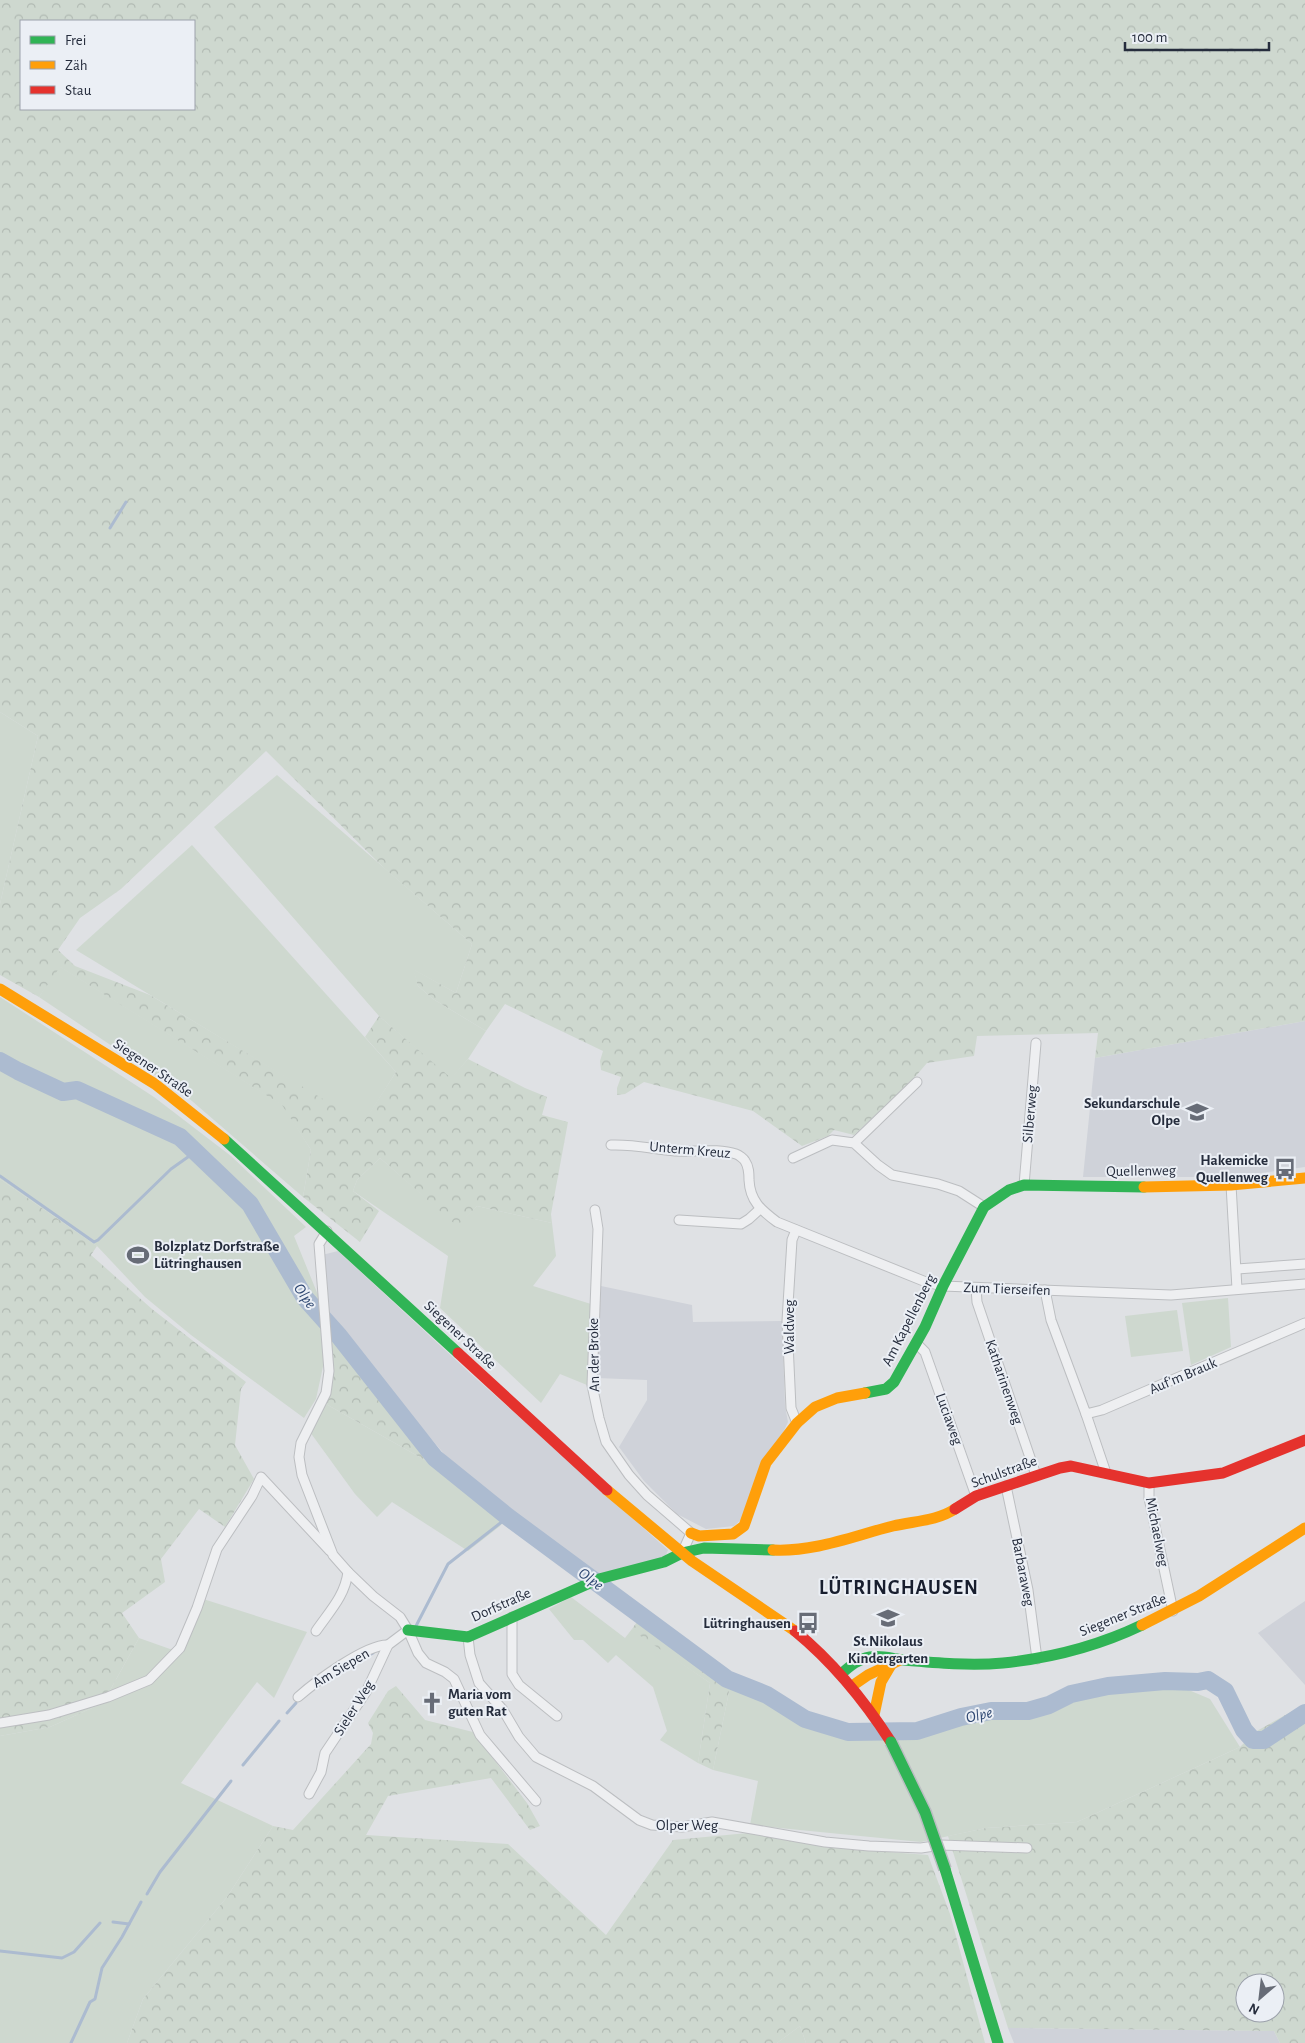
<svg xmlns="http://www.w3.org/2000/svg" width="1305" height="2043" font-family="'Alegreya Sans',sans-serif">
	<defs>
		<pattern id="forest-crowns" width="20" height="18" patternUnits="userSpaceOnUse" patternTransform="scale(1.25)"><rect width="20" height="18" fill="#ced8cf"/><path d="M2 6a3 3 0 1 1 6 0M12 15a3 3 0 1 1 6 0" fill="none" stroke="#b1bab3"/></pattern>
	</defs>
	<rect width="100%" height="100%" fill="#dfe1e4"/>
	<g fill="#cfd2d9">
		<path d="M1305,1021V1167L1230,1177H1083L1095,1058Z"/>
		<path d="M338,1251L471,1374L668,1550L665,1557L594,1576L511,1513L445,1455L330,1320L322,1255Z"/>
		<path d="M601,1286L692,1305L693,1322L782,1321L785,1406L788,1422L742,1519L734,1526L706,1529L677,1514L644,1481L619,1447L647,1400V1380L597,1378Z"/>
		<path d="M1305,1601V1685L1258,1633Z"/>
		<path d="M1008,2028L1274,2031L1280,2043H1014Z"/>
	</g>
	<g fill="#ced8cf">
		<path d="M0,712L38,736L0,904Z"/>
		<path d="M277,775L472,944L456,993L414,970L418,986L433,999L486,1031L468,1059L451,1079L379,1016L214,827Z"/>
		<path d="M192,845L396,1072L363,1124L76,950Z"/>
		<path d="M59,966L283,1105L311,1150L303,1197L185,1095L39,997Z"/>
		<path d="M0,997L154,1097L231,1156L306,1227L294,1236L318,1295L324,1362L316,1399L304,1418L191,1335L145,1297L97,1246L0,1179Z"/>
		<path d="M380,1158L457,1225L477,1206L552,1223L556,1256L533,1286L591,1304L587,1385L560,1374L541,1403L440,1308L448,1256L353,1191L357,1180Z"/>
		<path d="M1228,1298L1231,1347L1191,1365L1182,1303Z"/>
		<path d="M1177,1310L1183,1351L1131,1357L1125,1316Z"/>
		<path d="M326,1404L430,1463L507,1518L500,1526L468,1551L392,1502L377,1517L355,1494L310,1432Z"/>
		<path d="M571,1597L625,1638L632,1629L710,1683L698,1763L660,1740L667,1731L653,1687L616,1655L608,1663L583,1640H574L549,1609Z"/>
		<path d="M200,1598L307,1632L274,1698L257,1682L181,1783L273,1826L227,1897L143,1999L127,2043H0V1736L50,1727L103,1703L139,1638L170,1649L180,1648Z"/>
		<path d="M730,1687L764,1698L802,1723L846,1736L918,1735L963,1721L987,1716L1046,1712L1070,1699L1103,1692L1184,1688L1210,1699L1240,1747L1077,1822L986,1828L921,1842L750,1825L758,1781L713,1770Z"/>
		<path d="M800,2026L806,2043H777Z"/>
	</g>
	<g fill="url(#forest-crowns)" fill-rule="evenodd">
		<path d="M0,0H1305V1021L1095,1058L1098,1033L977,1036L974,1056L927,1063L909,1084L854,1135L834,1130L828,1136L802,1146L753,1111L644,1082L625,1094L617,1095V1088L621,1077L601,1070L600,1061L603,1051L505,1004L486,1031L433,999L418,986L413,969L456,993L472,944L384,868L266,751L121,889L80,918L58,950L75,966L150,995L363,1123L396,1072L365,1037L379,1016L451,1078L468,1059L525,1088L547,1097L542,1115L568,1122L551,1214L552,1223L477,1206L457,1226L380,1158L357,1180L353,1191L379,1211L360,1242L303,1197L311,1150L282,1105L60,967L39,997L0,975V904L38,736L0,712ZM21,21H194V109H21Z"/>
		<path d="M0,1179L97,1246L91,1255L152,1309L246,1382L241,1389L235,1445L254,1479L225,1527L199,1509L161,1559L165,1582L122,1613L139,1638L103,1703L50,1727L0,1736Z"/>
		<path d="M330,1331L433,1458L482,1500L430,1463L326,1404L333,1362Z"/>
		<path d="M639,1619L730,1687L713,1770L698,1763L710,1683L636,1633L632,1629Z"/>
		<path d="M396,1686L425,1720L473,1732L527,1803L540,1826L530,1830L491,1778L388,1796L366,1835L508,1844L606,1935L673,1840L748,1833L837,1848L928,1855L950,1914L985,2043H806L800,2026L777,2043H127L143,1999L227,1897L273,1826L293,1830L371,1744L373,1733L368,1723L388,1691Z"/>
		<path d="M1305,1704V2043H1280L1274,2031L1008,2028L948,1836L986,1828L1077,1822L1240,1747L1255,1732ZM1245,1983H1275V2013H1245Z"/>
	</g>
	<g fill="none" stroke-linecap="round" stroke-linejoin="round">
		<g stroke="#acbbd0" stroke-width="3">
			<path d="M110,528L126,502"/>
			<path d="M0,1176L94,1242L98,1240L171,1169L195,1152"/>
			<path d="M416,1626L448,1564L508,1517"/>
			<path d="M331,1677L373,1653"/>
			<path d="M287,1713L296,1703"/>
			<path d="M243,1765L279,1721"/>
			<path d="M147,1894L160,1872L231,1781"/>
			<path d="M113,1922L129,1924"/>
			<path d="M0,1951L62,1958L74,1952L100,1923"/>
			<path d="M71,2043L90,2002L95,1999L102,1968L122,1937L141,1902"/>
		</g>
		<path stroke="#acbbd0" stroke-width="18" d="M0,1061L18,1071L63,1092L77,1090L180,1137L250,1204L305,1298L339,1336L435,1458L508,1517L727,1679L767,1695L805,1719L848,1732L917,1731L961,1717L991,1711H1028L1049,1705L1071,1694L1108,1686L1165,1681L1198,1682L1208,1680L1225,1691L1244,1730L1253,1740H1264L1305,1713"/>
		<g stroke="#bcbec1" stroke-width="11">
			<g id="street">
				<path d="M854,1143L917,1082"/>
				<path d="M611,1145C633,1144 653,1149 675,1151C695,1152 718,1148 736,1154C739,1155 744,1159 745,1161C749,1167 749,1173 749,1180C750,1201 761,1210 777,1222L926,1282L943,1286L1171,1295L1305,1284"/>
				<path d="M793,1158L832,1140L854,1143L878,1165L892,1175L938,1184L959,1191L984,1207"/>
				<path d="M1024,1185L1036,1043"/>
				<path d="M1231,1185L1237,1289"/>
				<path d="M595,1210L598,1229L592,1385L599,1418L606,1442L629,1475L647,1495L691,1533L682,1553"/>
				<path d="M679,1220L741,1224L749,1219L760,1209"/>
				<path d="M796,1230L792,1240L787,1321L791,1408L797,1423"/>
				<path d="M327,1231L319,1244L329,1371L326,1393L301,1443L299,1457L302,1475L333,1555L348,1572L373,1596L400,1617L408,1630L418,1653L426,1663L445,1672L454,1679L480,1735L536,1801"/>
				<path d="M1237,1269L1305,1264"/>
				<path d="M976,1288L977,1302L1036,1475"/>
				<path d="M1045,1290L1051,1320L1086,1414L1102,1410L1305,1323"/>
				<path d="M917,1344L925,1352L976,1496"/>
				<path d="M1086,1414L1106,1473"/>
				<path d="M1149,1483V1498L1173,1611"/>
				<path d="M1006,1486L1028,1590L1037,1659"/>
				<path d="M512,1617V1674L519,1685L557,1716"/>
				<path d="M316,1631C329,1612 345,1596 348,1572"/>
				<path d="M468,1637L470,1655L479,1683L503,1710L519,1737L536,1757L593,1786L639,1820L652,1825L682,1827L712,1822L825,1842L869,1846L921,1848L941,1845L1027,1848"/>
				<path d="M298,1697C315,1682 366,1644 388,1645"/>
				<path d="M0,1723L49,1715L108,1697L149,1680L180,1648L197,1608L217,1549L252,1496L261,1477L330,1551"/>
				<path d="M309,1794L321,1772L325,1753L366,1692L388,1645L408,1630"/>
			</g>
		</g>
		<use href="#street" stroke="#eeeff1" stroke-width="9"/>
		<g stroke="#30b455" stroke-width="11">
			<path d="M224,1139L458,1353"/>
			<path d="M865,1393L886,1389L894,1382L925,1327L943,1286L984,1207L1009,1190L1024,1185L1144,1187"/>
			<path d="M408,1630L468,1637L599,1579L664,1562L682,1553L704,1548L773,1550"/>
			<path d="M841,1674C850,1666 858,1659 870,1657C882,1655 893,1659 904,1660C937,1663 971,1666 1003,1663C1052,1658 1098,1646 1142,1625"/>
			<path d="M945,1869L998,2043"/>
		</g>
		<g stroke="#ff9f0a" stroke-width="11">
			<path d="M0,989L155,1084L224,1139"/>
			<path d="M1144,1187L1231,1185L1305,1178"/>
			<path d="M607,1490L692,1561L795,1631"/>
			<path d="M691,1533L699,1536L733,1534L744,1526L766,1463L797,1423L815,1407L837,1398L865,1393"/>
			<path d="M773,1550C815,1552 853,1536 893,1526C914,1521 937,1521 955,1509"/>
			<path d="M1142,1625L1199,1596L1305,1528"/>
			<path d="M852,1686L868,1675L900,1660"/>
			<path d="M874,1715L881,1682L891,1665"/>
		</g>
		<g stroke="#e5322d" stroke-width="11">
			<path d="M458,1353L607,1490"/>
			<path d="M955,1509L976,1496L1060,1468L1071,1466L1149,1483L1223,1473L1305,1440"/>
			<path d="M795,1631C834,1663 864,1700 891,1742"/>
		</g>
		<g stroke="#bbbec2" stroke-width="14" stroke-linecap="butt">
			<path id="fast-bridge" d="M891,1742L925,1812L945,1869"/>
		</g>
		<use href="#fast-bridge" stroke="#30b455" stroke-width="11"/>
	</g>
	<defs>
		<g id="school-bare" transform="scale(1.725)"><path d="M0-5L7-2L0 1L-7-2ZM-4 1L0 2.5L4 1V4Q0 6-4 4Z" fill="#676c77" stroke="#ebeff5" stroke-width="2.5" paint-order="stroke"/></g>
		<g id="bus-bare" transform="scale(1.725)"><path d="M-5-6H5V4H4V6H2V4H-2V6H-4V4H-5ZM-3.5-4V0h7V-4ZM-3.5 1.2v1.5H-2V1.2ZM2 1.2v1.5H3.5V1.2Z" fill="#676c77" stroke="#ebeff5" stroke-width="2.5" paint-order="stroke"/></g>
		<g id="stadium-bare" transform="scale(1.725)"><path d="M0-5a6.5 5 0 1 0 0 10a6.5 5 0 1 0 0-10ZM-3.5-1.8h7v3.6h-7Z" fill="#676c77" stroke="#ebeff5" stroke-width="2.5" paint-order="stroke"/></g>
		<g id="church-bare" transform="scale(1.725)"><path d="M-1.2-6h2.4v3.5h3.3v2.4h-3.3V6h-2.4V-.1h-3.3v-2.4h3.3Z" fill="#676c77" stroke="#ebeff5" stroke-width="2.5" paint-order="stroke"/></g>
	</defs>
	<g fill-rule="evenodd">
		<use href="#school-bare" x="1197" y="1112"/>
		<use href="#bus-bare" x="1285" y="1169"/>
		<use href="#stadium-bare" x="138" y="1255"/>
		<use href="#school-bare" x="888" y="1618"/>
		<use href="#bus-bare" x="808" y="1623"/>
		<use href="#church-bare" x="432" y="1703"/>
	</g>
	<g text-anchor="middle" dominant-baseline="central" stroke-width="4" stroke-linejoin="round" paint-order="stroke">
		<g font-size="15" fill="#262d3d" stroke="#ebeff5">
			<text transform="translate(153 1068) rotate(34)">Siegener Straße</text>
			<text transform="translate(1030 1114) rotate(-85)">Silberweg</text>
			<text transform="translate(690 1150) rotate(5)">Unterm Kreuz</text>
			<text transform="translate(1141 1171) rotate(-1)">Quellenweg</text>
			<text transform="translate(1007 1289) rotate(2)">Zum Tierseifen</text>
			<text transform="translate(909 1320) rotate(-63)">Am Kapellenberg</text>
			<text transform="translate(789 1327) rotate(-90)">Waldweg</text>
			<text transform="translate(460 1335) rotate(43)">Siegener Straße</text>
			<text transform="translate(594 1355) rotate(-91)">An der Broke</text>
			<text transform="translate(1183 1376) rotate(-23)">Auf'm Brauk</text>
			<text transform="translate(1004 1382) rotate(71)">Katharinenweg</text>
			<text transform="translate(949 1419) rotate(70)">Luciaweg</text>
			<text transform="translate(1004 1472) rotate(-20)">Schulstraße</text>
			<text transform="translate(1157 1532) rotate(79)">Michaelweg</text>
			<text transform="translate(1023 1572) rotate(79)">Barbaraweg</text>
			<text transform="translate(501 1605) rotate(-24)">Dorfstraße</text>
			<text transform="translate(1123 1615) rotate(-22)">Siegener Straße</text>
			<text transform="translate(341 1668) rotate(-31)">Am Siepen</text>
			<text transform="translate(354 1708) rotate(-58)">Sieler Weg</text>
			<text x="687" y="1825">Olper Weg</text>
		</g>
		<g font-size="15" font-weight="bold" fill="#262d3d" stroke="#ebeff5" text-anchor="end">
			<text x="1180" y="1103">Sekundarschule<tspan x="1180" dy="17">Olpe</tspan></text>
			<text x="1268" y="1160">Hakemicke<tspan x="1268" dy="17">Quellenweg</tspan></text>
			<text x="154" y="1246" text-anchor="start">Bolzplatz Dorfstraße<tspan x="154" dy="17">Lütringhausen</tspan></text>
			<text x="791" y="1623">Lütringhausen</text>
			<text x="888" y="1641" text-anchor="middle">St.Nikolaus<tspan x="888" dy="17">Kindergarten</tspan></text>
			<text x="448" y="1694" text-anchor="start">Maria vom<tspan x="448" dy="17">guten Rat</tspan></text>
		</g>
		<g font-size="16" font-style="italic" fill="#2f4872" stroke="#ebeff5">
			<text transform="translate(305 1296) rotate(56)">Olpe</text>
			<text transform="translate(591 1579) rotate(37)">Olpe</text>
			<text transform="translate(979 1715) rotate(-12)">Olpe</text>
		</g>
		<g font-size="20" font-weight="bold" letter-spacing="1" fill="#181e2e" stroke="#ebeff5">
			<text x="899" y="1588">LÜTRINGHAUSEN</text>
		</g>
	</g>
	<rect x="20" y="20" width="175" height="90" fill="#ebeff5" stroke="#9ca1ab"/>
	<rect x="30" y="36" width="25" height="8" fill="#30b455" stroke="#9ca1ab"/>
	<text x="65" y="45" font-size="15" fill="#262d3d">Frei</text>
	<rect x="30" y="61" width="25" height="8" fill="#ff9f0a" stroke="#9ca1ab"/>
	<text x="65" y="70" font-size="15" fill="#262d3d">Zäh</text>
	<rect x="30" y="86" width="25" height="8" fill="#e5322d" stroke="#9ca1ab"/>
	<text x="65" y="95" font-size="15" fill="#262d3d">Stau</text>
	<g transform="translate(1260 1998) rotate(208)"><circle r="24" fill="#ebeff5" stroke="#9ca1ab"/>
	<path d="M0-4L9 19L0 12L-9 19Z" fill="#676c77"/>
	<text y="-8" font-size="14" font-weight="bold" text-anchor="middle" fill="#262d3d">N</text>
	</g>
	<path d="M1125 42v8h144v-8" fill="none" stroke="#262d3d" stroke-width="2.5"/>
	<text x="1132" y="42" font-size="15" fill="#262d3d" stroke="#ebeff5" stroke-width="4" paint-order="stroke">100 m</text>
</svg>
